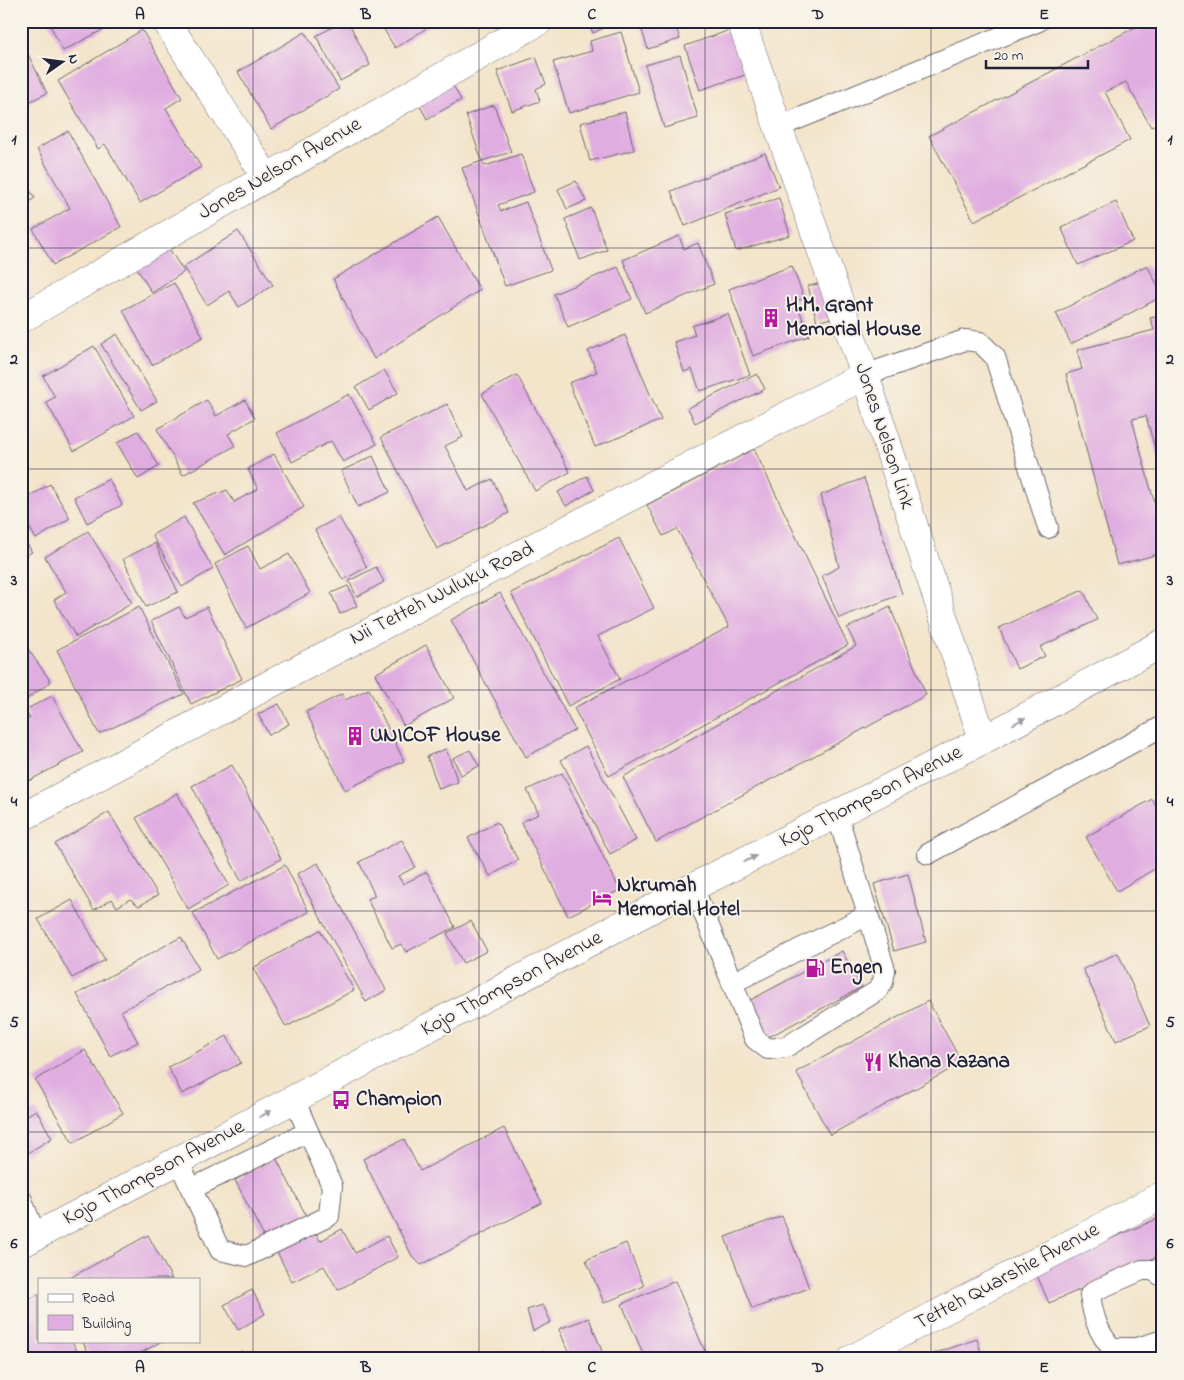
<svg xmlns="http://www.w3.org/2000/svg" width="1184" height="1380" font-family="'Indie Flower',sans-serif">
	<rect width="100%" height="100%" fill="#f7f3e8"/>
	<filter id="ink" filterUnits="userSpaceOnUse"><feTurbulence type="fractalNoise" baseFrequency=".02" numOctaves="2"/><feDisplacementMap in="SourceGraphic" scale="10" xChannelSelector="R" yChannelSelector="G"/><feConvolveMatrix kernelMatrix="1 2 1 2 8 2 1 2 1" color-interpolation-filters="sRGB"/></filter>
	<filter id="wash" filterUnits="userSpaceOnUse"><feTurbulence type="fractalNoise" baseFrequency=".0096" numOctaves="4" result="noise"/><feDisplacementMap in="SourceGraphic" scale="20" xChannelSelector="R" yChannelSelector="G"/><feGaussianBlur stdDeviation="1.12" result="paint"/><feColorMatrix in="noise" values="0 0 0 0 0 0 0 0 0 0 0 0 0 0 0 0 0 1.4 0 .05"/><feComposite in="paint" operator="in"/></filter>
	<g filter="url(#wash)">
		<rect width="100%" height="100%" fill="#f3e4ca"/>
		<g id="blocks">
			<g fill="#e0ade1">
				<path d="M48,21H119L63,51Z"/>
				<path d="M344,21H348L370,65L340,81L316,36Z"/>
				<path d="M379,21H438L395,48Z"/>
				<path d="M588,21H618L593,33Z"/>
				<path d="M639,21H674L680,39L648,49Z"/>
				<path d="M1147,21H1163V121L1151,127L1126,82L1105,92L1130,140L974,221L929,136Z"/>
				<path d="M142,30L182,98L166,108L201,167L140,203L105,144L98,149L58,81Z"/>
				<path d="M730,30L745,75L700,90L685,46Z"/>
				<path d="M305,32L339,89L271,129L238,72Z"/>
				<path d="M621,32L639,92L569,113L553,62L592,51L590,41Z"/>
				<path d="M26,50L47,93L21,106V52Z"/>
				<path d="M680,55L698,118L664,128L645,65Z"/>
				<path d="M536,57L546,84L536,89L540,101L512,111L497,71Z"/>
				<path d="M452,83L461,100L427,119L418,102Z"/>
				<path d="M494,105L511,152L482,161L466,115Z"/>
				<path d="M625,112L634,150L590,161L580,123Z"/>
				<path d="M68,131L121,227L53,265L33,229L70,208L37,149Z"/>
				<path d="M765,153L779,187L685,226L671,191Z"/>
				<path d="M521,154L534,192L498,205L501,211L526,202L551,270L505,286L462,168L482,161L485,166Z"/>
				<path d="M21,176L35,198L21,207Z"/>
				<path d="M576,181L586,201L567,209L558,189Z"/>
				<path d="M779,198L790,235L736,251L725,214Z"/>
				<path d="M1116,202L1133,241L1078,265L1061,227Z"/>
				<path d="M591,208L607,250L580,260L565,219Z"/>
				<path d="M438,217L480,290L374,359L333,279Z"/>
				<path d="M238,231L273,285L239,307L229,291L207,305L183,267Z"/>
				<path d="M679,236L684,249L698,243L714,284L645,313L623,260Z"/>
				<path d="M168,247L184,272L152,293L136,267Z"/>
				<path d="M1147,265L1163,296L1071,344L1056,313Z"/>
				<path d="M792,266L804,298L796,301L809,336L753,356L729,289Z"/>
				<path d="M618,267L632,299L568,327L554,294Z"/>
				<path d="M174,283L203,337L152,365L123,310Z"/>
				<path d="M823,283L831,318L817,322L808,286Z"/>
				<path d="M728,314L750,375L700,391L692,369L684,372L674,342L695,335L692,326Z"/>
				<path d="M1163,315V478L1146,416L1132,419L1163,535V553L1117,565L1066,374L1082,369L1077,350L1154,330L1150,318Z"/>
				<path d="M117,334L157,401L141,410L101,344Z"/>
				<path d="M625,335L661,420L595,447L569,383L597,372L588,351Z"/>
				<path d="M94,346L134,416L74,451L46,402L55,397L43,376Z"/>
				<path d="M384,370L398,393L369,410L356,387Z"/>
				<path d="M757,374L765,389L695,423L688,408Z"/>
				<path d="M517,375L570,472L535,491L482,394Z"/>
				<path d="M349,394L377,444L343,462L331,441L292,462L277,433Z"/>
				<path d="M207,400L216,416L245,400L255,418L228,434L235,446L183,475L157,429Z"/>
				<path d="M447,404L463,437L445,446L468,491L492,479L509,513L437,549L381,437Z"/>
				<path d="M138,431L159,466L138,479L117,443Z"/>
				<path d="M754,449L848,645L609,776L574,708L729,627L677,529L663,536L647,505Z"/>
				<path d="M274,454L304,507L225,555L193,503L227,490L234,502L258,489L248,469Z"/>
				<path d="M373,456L390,492L358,507L341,471Z"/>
				<path d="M587,476L594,490L566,506L558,492Z"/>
				<path d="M864,478L902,594L839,618L822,576L839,567L821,495Z"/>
				<path d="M109,479L122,505L87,523L74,497Z"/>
				<path d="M50,484L70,518L36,539L21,513V502Z"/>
				<path d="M184,517L213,569L182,587L152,535Z"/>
				<path d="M339,517L367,567L343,580L315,530Z"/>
				<path d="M88,531L132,603L76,637L54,600L66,592L45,557Z"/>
				<path d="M21,534L32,552L21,558Z"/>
				<path d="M619,538L654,608L598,636L620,679L568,706L511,593Z"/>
				<path d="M155,543L178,592L146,607L123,559Z"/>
				<path d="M248,546L260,569L289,554L310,593L246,628L215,564Z"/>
				<path d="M376,567L384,582L357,597L349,581Z"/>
				<path d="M348,586L357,606L340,614L331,593Z"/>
				<path d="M1083,590L1097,620L1040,647L1045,656L1017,669L999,628Z"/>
				<path d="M500,593L575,730L526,757L451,620Z"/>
				<path d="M139,607L184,694L99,734L57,650Z"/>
				<path d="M179,607L185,617L207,607L242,679L191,704L151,621Z"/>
				<path d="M890,607L926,695L656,842L623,777L856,646L847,628Z"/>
				<path d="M426,645L454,698L404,726L375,674Z"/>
				<path d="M28,649L51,682L21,703V654Z"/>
				<path d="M369,689L404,761L345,790L306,712L342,694L345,700Z"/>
				<path d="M52,696L83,752L21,785V722L30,718L25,710Z"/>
				<path d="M279,704L289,724L269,735L258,714Z"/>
				<path d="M586,746L636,840L610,854L561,760Z"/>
				<path d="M446,749L458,782L439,789L427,756Z"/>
				<path d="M470,750L479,766L461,775L453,758Z"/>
				<path d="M232,765L281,859L241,881L192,786Z"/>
				<path d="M562,773L620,890L568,916L521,822L539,814L527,790Z"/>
				<path d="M177,793L229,885L188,909L136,818Z"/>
				<path d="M1152,799L1163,818V864L1117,891L1086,837Z"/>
				<path d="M109,812L158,895L139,906L130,899L117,907L112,899L94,910L55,844Z"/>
				<path d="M497,822L518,860L490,876L468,838Z"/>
				<path d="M402,840L415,867L398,876L403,884L427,872L455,927L406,952L401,944L392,948L367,899L375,896L359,862Z"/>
				<path d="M318,863L386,990L366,1002L297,874Z"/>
				<path d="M285,865L309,912L217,959L193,913Z"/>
				<path d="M908,874L926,942L894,951L874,884Z"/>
				<path d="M72,900L105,960L72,978L38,919Z"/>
				<path d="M471,921L487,951L463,963L447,933Z"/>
				<path d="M320,930L354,990L286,1027L253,968Z"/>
				<path d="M181,937L199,969L121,1011L138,1042L110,1056L77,994Z"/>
				<path d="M842,951L862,987L765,1039L745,1003Z"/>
				<path d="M1118,953L1150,1026L1116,1041L1083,969Z"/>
				<path d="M928,1001L962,1063L830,1135L796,1072Z"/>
				<path d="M227,1036L241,1063L182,1094L168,1067Z"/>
				<path d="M85,1050L123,1113L73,1143L35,1080Z"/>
				<path d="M36,1110L52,1138L26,1154L21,1146V1119Z"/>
				<path d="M504,1128L542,1203L421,1265L412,1256L363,1159L404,1139L420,1171Z"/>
				<path d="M276,1158L308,1219L266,1241L235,1180Z"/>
				<path d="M782,1216L809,1288L752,1309L725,1237Z"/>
				<path d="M1159,1218L1163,1227V1254L1049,1303L1035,1271Z"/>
				<path d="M314,1229L320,1241L342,1229L355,1253L387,1236L398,1257L338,1290L324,1266L292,1282L275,1248Z"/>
				<path d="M148,1235L172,1279H68Z"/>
				<path d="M626,1243L644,1286L604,1303L586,1260Z"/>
				<path d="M675,1281L706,1354L693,1359H645L622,1304Z"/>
				<path d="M252,1290L265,1314L238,1330L224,1305Z"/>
				<path d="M39,1294V1341H72L81,1359H21V1303Z"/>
				<path d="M543,1305L551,1322L533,1331L527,1310Z"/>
				<path d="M589,1318L605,1359H571L559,1329Z"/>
				<path d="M977,1339L983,1359H931L930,1355Z"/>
				<path d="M82,1341H162L130,1359H92Z"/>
				<path d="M242,1351L246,1359H225Z"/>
				<path d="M543,1351L547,1359H528Z"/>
				<path d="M494,1352L497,1359H481Z"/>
			</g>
		</g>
	</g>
	<g filter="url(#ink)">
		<use href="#blocks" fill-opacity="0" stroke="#6b666d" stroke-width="1"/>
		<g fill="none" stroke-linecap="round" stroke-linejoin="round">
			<g stroke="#6b666d" stroke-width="22">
				<g id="lane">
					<path d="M778,127L1039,21"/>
					<path d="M865,375L965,340L980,342L995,357L1048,528"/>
					<path d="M928,854L1163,726"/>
					<path d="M693,887L755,1039L768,1049L786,1047L877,991L883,982L885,970L837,814"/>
					<path d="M732,983L868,915"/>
					<path d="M178,1160L220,1250L247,1256L329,1216L332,1186L294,1099"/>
					<path d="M191,1189L308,1132"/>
					<path d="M21,1198L36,1236"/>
					<path d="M1163,1277L1153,1270H1142L1096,1290L1090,1295C1093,1316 1098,1333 1112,1348H1137L1163,1340"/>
				</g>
			</g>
			<g stroke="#6b666d" stroke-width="29">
				<g id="street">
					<path d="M166,21L266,177"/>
					<path d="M741,21L865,375L983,740"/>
					<path d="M21,319L539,21"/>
					<path d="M21,818L270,684L865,375"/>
					<path d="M852,1359L1163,1195"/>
				</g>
			</g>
			<g stroke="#6b666d" stroke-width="29">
				<path id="secondary" d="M21,1244L693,887L983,740L1163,643"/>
			</g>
			<use href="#lane" stroke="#fff" stroke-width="20"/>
			<use href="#street" stroke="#fff" stroke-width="28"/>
			<use href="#secondary" stroke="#fff" stroke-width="28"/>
		</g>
		<defs><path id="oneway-solid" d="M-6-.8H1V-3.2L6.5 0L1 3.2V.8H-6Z" transform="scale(1.25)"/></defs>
		<g fill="#9c9ca7">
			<use href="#oneway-solid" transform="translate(1019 721) rotate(-28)"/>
			<use href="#oneway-solid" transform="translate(750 859) rotate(-27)"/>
			<use href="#oneway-solid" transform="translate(265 1114) rotate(-28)"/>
		</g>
	</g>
	<path fill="none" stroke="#22223b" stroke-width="1" stroke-opacity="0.55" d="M253,21V1359M479,21V1359M705,21V1359M931,21V1359M21,248H1163M21,469H1163M21,690H1163M21,911H1163M21,1132H1163"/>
	<defs>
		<g id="building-bare" transform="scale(1.5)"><path d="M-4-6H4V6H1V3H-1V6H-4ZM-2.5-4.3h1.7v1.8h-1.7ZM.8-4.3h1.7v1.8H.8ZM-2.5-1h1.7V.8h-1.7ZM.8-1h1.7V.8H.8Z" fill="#b5179e" stroke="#f7f3e8" stroke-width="2.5" paint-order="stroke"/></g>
		<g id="hotel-bare" transform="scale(1.5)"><path d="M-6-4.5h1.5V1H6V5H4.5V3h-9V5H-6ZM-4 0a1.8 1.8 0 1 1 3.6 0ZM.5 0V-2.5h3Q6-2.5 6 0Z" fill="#b5179e" stroke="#f7f3e8" stroke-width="2.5" paint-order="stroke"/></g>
		<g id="fuel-bare" transform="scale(1.5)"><path d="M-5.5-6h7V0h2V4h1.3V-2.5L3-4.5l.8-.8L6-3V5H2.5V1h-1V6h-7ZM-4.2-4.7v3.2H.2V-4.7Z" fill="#b5179e" stroke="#f7f3e8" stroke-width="2.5" paint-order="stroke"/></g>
		<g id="restaurant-bare" transform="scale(1.5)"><path d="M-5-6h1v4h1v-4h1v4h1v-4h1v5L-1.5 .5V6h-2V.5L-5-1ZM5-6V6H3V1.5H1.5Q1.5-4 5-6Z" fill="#b5179e" stroke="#f7f3e8" stroke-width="2.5" paint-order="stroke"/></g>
		<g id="bus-bare" transform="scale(1.5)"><path d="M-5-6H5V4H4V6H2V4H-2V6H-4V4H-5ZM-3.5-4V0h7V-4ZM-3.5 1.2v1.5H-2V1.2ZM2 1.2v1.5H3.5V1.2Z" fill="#b5179e" stroke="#f7f3e8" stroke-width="2.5" paint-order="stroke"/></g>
	</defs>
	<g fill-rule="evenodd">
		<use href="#building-bare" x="771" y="318"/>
		<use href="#building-bare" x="355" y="736"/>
		<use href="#hotel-bare" x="602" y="898"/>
		<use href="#fuel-bare" x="815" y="968"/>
		<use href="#restaurant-bare" x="873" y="1062"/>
		<use href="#bus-bare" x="341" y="1100"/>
	</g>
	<g text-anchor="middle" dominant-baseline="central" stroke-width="4" stroke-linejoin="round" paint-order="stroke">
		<g font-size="21" fill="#22223b" stroke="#f7f3e8">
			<text transform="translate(280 169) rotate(-30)">Jones Nelson Avenue</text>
			<text transform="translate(884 436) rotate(72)">Jones Nelson Link</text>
			<text transform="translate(442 594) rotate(-27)">Nii Tetteh Wuluku Road</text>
			<text transform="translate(871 797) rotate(-27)">Kojo Thompson Avenue</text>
			<text transform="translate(512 984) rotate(-28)">Kojo Thompson Avenue</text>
			<text transform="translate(154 1173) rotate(-28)">Kojo Thompson Avenue</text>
			<text transform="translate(1007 1277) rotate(-28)">Tetteh Quarshie Avenue</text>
		</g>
		<g font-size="21" font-weight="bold" fill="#22223b" stroke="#f7f3e8" text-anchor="start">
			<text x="786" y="306">H.M. Grant<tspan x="786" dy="24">Memorial House</tspan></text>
			<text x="370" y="736">UNICOF House</text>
			<text x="617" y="886">Nkrumah<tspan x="617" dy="24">Memorial Hotel</tspan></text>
			<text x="830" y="968">Engen</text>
			<text x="888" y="1062">Khana Kazana</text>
			<text x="356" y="1100">Champion</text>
		</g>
	</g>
	<rect width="1184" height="1380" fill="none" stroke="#f7f3e8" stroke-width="55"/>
	<rect x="38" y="1278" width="162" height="65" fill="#f7f3e8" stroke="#a29fa3"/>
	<rect x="48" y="1294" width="25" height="8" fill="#ffffff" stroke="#a29fa3"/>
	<text x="82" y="1302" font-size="15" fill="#22223b">Road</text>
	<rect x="48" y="1315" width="25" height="15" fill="#e0ade1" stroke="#a29fa3"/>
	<text x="82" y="1328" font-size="15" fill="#22223b">Building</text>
	<g transform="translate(62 62) rotate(76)" stroke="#f7f3e8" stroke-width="4" paint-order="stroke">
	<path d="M0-4L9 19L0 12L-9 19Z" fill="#22223b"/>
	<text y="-8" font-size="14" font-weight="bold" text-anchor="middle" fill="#22223b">N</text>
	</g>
	<path d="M986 60v8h102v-8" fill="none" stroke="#22223b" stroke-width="2.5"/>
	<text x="994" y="60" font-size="15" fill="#22223b" stroke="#f7f3e8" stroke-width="4" paint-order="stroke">20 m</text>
	<rect x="28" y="28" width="1128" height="1324" fill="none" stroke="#22223b" stroke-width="2"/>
	<g font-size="16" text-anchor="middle" font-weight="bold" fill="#22223b">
		<text x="140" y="19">A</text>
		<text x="366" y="19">B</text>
		<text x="592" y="19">C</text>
		<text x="818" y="19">D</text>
		<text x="1044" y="19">E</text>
		<text x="14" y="144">1</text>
		<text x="1170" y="144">1</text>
		<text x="14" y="364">2</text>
		<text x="1170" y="364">2</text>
		<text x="14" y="585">3</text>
		<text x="1170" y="585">3</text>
		<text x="14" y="806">4</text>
		<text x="1170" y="806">4</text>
		<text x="14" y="1027">5</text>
		<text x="1170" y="1027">5</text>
		<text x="14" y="1248">6</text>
		<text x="1170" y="1248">6</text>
		<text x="140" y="1372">A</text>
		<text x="366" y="1372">B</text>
		<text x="592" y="1372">C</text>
		<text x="818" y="1372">D</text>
		<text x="1044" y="1372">E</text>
	</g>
</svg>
